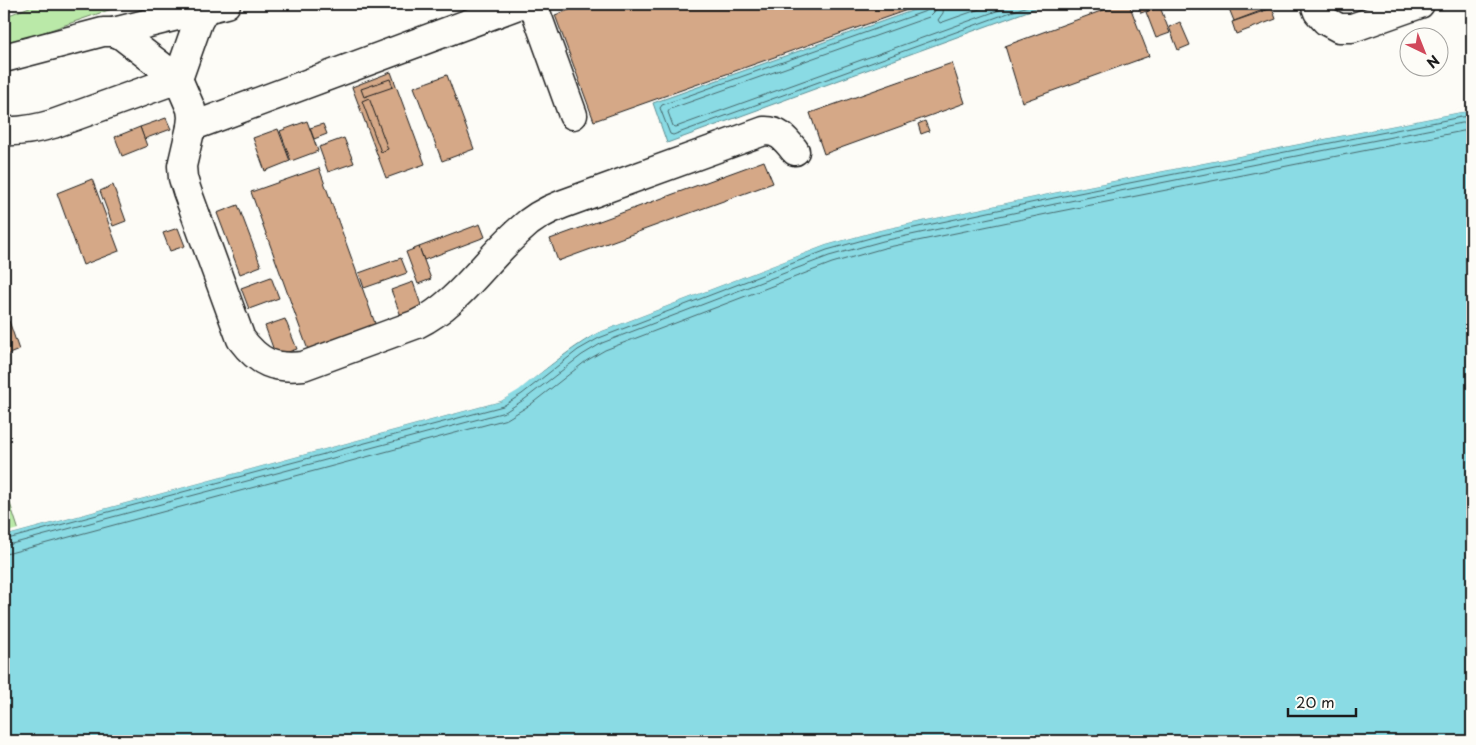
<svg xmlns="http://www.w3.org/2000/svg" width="1476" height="745" font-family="'Playpen Sans',sans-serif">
	<rect width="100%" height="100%" fill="#fdfcf7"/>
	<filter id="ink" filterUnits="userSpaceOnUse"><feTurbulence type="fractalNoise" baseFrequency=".02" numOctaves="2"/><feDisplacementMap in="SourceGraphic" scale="10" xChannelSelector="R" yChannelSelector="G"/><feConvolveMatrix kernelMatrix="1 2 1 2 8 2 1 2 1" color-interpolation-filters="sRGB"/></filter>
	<g filter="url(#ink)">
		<g fill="#bae9a8" stroke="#6b8262">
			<path d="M37,4H126L4,46V17Z"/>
			<path d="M4,485L19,531L4,536Z"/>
		</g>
		<g fill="#8adbe4" stroke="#5e8f94">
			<path d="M931,4H1038L1039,7L667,143L653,103Z"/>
			<path d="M1472,111V741H4V536L501,401C534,380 563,353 597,333L826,245L880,230L1053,193L1461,112Z"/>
		</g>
		<path fill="#fdfcf7" d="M1460,109H1472V111L1461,112L1053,193L880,230L826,245L597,333L575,345L519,390L501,401L4,536V533L18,529L500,399L517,388L574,343L596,331L825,243L879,228L1052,191Z"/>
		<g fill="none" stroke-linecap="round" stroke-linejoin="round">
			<g stroke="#48686c" stroke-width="1">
				<path d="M930,4V8L926,11L662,105L660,108L670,134L673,135L1033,4"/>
				<path d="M937,4L935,11L929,17L670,109L668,112L673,126L676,127L1016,4"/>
				<path d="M944,4L943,13L938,20L940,23L994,4"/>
				<path d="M4,540L503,406L522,394L578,350L599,338L827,250L881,235L1054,198L1461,117L1472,116"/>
				<path d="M4,546L505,412L525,399L582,355L602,343L829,256L883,241L1055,204L1462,123H1472"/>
				<path d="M4,554L10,553L507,419L530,405L586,361L605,350L832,263L884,248L1056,212L1463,131L1472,130"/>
			</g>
		</g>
		<g fill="#d5a887" stroke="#1c1c1c">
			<path d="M586,4H924L594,121L555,15Z"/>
			<path d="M1120,4H1129L1149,56L1022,102L1005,46Z"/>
			<path d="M1138,4H1165L1141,13Z"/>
			<path d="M1235,4H1270L1271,7L1234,21L1228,6Z"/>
			<path d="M1160,7L1170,33L1156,38L1146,12Z"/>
			<path d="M1272,8L1276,19L1236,34L1232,22Z"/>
			<path d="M1180,22L1190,45L1178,50L1169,27Z"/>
			<path d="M952,63L965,103L824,154L810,113Z"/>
			<path d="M391,72L425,164L386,178L352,87Z"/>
			<path d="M447,75L474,149L442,161L414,87Z"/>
			<path d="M390,79L393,87L364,97L361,89Z"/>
			<path d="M369,98L388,149L381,152L362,101Z"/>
			<path d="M166,118L171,129L144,139L140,127Z"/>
			<path d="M307,121L318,151L291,161L280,131Z"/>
			<path d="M925,121L929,131L921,134L918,124Z"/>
			<path d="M323,124L327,134L314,139L310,128Z"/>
			<path d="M140,127L147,146L122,156L115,137Z"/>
			<path d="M278,129L290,161L265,171L253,138Z"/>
			<path d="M344,138L354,163L328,172L319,147Z"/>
			<path d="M764,161L773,183L558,261L550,239Z"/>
			<path d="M319,168L376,326L308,350L251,192Z"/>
			<path d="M92,179L119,251L83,265L57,193Z"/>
			<path d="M113,185L126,221L113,226L100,191Z"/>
			<path d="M238,205L261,266L240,274L217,213Z"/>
			<path d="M480,224L485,237L424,260L419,247Z"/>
			<path d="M178,228L185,246L170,251L163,233Z"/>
			<path d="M419,247L431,279L418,284L406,252Z"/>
			<path d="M401,258L407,273L364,288L359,273Z"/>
			<path d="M271,277L279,298L249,309L241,288Z"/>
			<path d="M413,282L422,308L401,316L391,290Z"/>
			<path d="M285,319L297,349L276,356L265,326Z"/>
			<path d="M9,321L19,350L4,356V323Z"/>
		</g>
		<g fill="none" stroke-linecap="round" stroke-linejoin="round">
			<g stroke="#1c1c1c" stroke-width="31">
				<g id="minor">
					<path d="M533,4L573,115"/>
					<path d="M1315,4L1318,12L1326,21L1339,28H1352L1420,4"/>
					<path d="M113,32L226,4"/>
					<path d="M4,58L103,32H113L121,35L178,79L191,109L192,117L191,127L182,166L183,178L187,191L241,339C259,363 274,369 303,366L417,324C459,304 485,260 520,230C532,218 547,210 563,204L764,131C779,130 786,140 795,151"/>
					<path d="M178,79L198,22L208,4"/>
					<path d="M191,127L521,4"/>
					<path d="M4,131C21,132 36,129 53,124L178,79"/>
				</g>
			</g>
			<use href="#minor" stroke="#fdfcf7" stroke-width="28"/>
		</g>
	</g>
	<rect width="1476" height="745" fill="none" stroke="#fdfcf7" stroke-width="20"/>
	<rect x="10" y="10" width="1456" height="725" fill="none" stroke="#1c1c1c" stroke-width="2" filter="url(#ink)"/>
	<g transform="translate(1424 52) rotate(137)"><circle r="24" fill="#fdfcf7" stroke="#a3a29f"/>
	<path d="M0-4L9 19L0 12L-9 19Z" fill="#d1495b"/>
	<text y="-8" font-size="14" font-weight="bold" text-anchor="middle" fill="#1c1c1c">N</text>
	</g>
	<path d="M1288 708v8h68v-8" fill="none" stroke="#1c1c1c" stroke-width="2.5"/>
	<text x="1296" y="708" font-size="15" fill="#1c1c1c" stroke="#fdfcf7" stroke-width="4" paint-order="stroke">20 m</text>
</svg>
